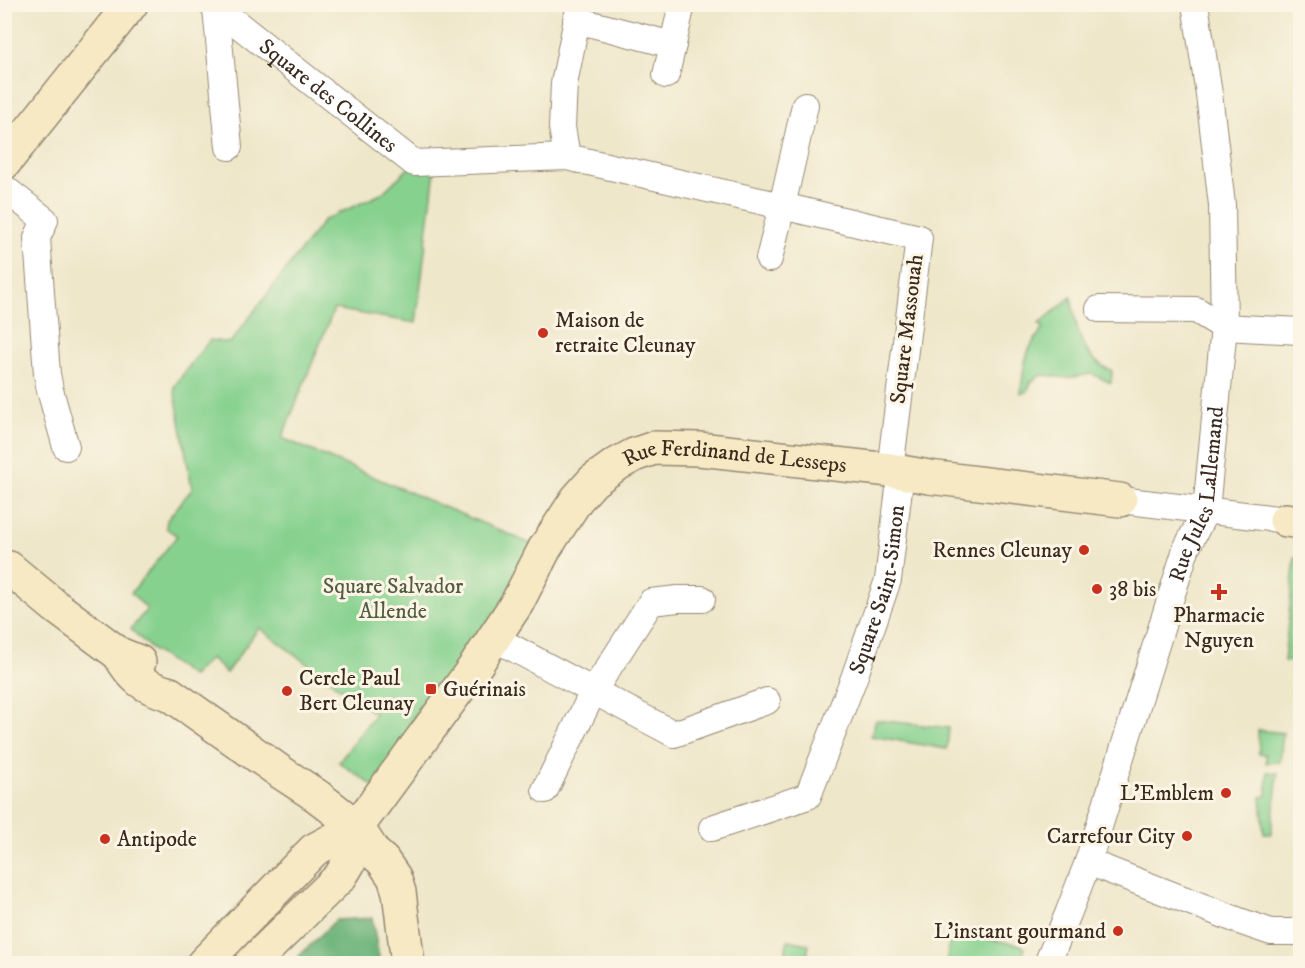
<svg xmlns="http://www.w3.org/2000/svg" width="1305" height="968" font-family="'IM FELL DW Pica',serif">
	<rect width="100%" height="100%" fill="#fcf5e5"/>
	<filter id="ink" filterUnits="userSpaceOnUse"><feTurbulence type="fractalNoise" baseFrequency=".0167" numOctaves="2"/><feDisplacementMap in="SourceGraphic" scale="12" xChannelSelector="R" yChannelSelector="G"/><feConvolveMatrix kernelMatrix="1 2 1 2 8 2 1 2 1" color-interpolation-filters="sRGB"/></filter>
	<filter id="wash" filterUnits="userSpaceOnUse"><feTurbulence type="fractalNoise" baseFrequency=".008" numOctaves="4" result="noise"/><feDisplacementMap in="SourceGraphic" scale="24" xChannelSelector="R" yChannelSelector="G"/><feGaussianBlur stdDeviation="1.35" result="paint"/><feColorMatrix in="noise" values="0 0 0 0 0 0 0 0 0 0 0 0 0 0 0 0 0 1.4 0 .05"/><feComposite in="paint" operator="in"/></filter>
	<g filter="url(#wash)">
		<rect width="100%" height="100%" fill="#efe7ca"/>
		<g fill="#86d18e" stroke="#607e56" stroke-width="1.5">
			<path d="M436,162L416,323L334,309L282,438L529,543L545,548L382,792L339,762L375,714L259,628L226,673L211,658L192,676L150,648L131,629L147,609L131,593L177,536L166,528L167,520L192,489L174,387L196,357L210,340L230,343L324,220L381,194L414,163Z"/>
			<path d="M1071,297C1077,328 1079,357 1112,371L1111,383L1092,374L1067,378L1046,375L1039,376L1031,382L1027,392L1021,393C1023,377 1023,359 1032,344C1035,338 1041,334 1043,327L1039,324Z"/>
			<path d="M1295,558L1300,559V573L1295,625L1300,626V641H1294L1292,662L1284,661Z"/>
			<path d="M876,720L949,728L947,749L871,736Z"/>
			<path d="M1258,730L1283,733L1280,762L1266,763V754H1259Z"/>
			<path d="M1267,772L1278,773L1271,834H1264L1261,797L1267,796Z"/>
			<path d="M955,933L1021,945L1025,949L1019,963H946L950,940Z"/>
			<path d="M788,940L809,944L806,963H783Z"/>
		</g>
		<path fill="#6cb379" stroke="#546e4c" stroke-width="1.5" d="M372,918L380,963H292L336,920Z"/>
	</g>
	<g filter="url(#ink)">
		<g fill="none" stroke-linecap="round" stroke-linejoin="round">
			<g stroke="#958874" stroke-width="28">
				<g id="street">
					<path id="s1" d="M212,4L414,163L567,157L782,206L805,105"/>
					<path d="M216,8L229,147"/>
					<path d="M576,20L673,45"/>
					<path d="M666,75L682,4"/>
					<path d="M567,157L562,127L564,84L580,4"/>
					<path d="M4,188L45,220L37,238L47,374L50,390L66,447"/>
					<path d="M769,259L782,206L919,238L890,470"/>
					<path d="M1099,309L1196,310L1224,327L1300,331"/>
					<path d="M1120,500L1286,520"/>
					<path d="M494,638L674,734L767,701"/>
					<path d="M545,790L594,690L651,602L678,599H702"/>
					<path id="s2" d="M712,828L808,796L854,678L888,580L901,472"/>
					<path d="M1088,862L1242,922L1271,932H1300"/>
					<path id="s3" d="M1047,964L1068,914L1088,862L1186,549L1206,510L1224,327L1222,205L1209,94L1195,4"/>
				</g>
			</g>
			<g stroke="#958874" stroke-width="36">
				<g id="secondary">
					<path d="M4,163L131,4"/>
					<path d="M1286,520L1300,522"/>
					<path d="M4,567L9,568L56,607L119,654L139,662"/>
					<path d="M119,654C132,678 144,687 170,694L282,773L317,796L357,827L374,853L383,861L394,877L399,892L408,964"/>
					<path id="s4" d="M357,827L474,668L517,603L545,548L577,499L593,481L614,466L634,455L654,448L699,449L890,470L929,477L1120,500"/>
					<path d="M203,964L314,850L357,827"/>
					<path d="M251,964L340,877C353,857 357,851 357,827"/>
				</g>
			</g>
			<use href="#street" stroke="#fff" stroke-width="26"/>
			<use href="#secondary" stroke="#f6e9c3" stroke-width="33"/>
		</g>
	</g>
	<g fill="#c8321e" stroke="#fcf5e5" stroke-width="2">
		<circle cx="543" cy="333" r="6"/>
		<circle cx="1084" cy="550" r="6"/>
		<circle cx="1097" cy="589" r="6"/>
		<path d="M1216 583h6v6h6v6h-6v6h-6v-6h-6v-6h6z"/>
		<rect x="425" y="683" width="12" height="12" rx="3"/>
		<circle cx="287" cy="691" r="6"/>
		<circle cx="1226" cy="793" r="6"/>
		<circle cx="1187" cy="836" r="6"/>
		<circle cx="105" cy="839" r="6"/>
		<circle cx="1118" cy="931" r="6"/>
	</g>
	<g text-anchor="middle" dominant-baseline="central" stroke-width="6" stroke-linejoin="round" paint-order="stroke">
		<g font-size="22" fill="#3b2a1e" stroke="#fcf5e5">
			<text stroke="none"><textPath href="#s1" startOffset="148">Square des Collines</textPath></text>
			<text transform="translate(907 329) rotate(-83)">Square Massouah</text>
			<text stroke="none"><textPath href="#s4" startOffset="570">Rue Ferdinand de Lesseps</textPath></text>
			<text stroke="none"><textPath href="#s3" startOffset="495">Rue Jules Lallemand</textPath></text>
			<text stroke="none"><textPath href="#s2" startOffset="320">Square Saint-Simon</textPath></text>
		</g>
		<g font-size="22" fill="#3b2a1e" stroke="#fcf5e5" text-anchor="start">
			<text x="555" y="320">Maison de<tspan x="555" dy="25">retraite Cleunay</tspan></text>
			<text x="1072" y="550" text-anchor="end">Rennes Cleunay</text>
			<text x="1109" y="589">38 bis</text>
			<text x="1219" y="615" text-anchor="middle">Pharmacie<tspan x="1219" dy="25">Nguyen</tspan></text>
			<text x="299" y="678">Cercle Paul<tspan x="299" dy="25">Bert Cleunay</tspan></text>
			<text x="443" y="689">Guérinais</text>
			<text x="1214" y="793" text-anchor="end">L'Emblem</text>
			<text x="1175" y="836" text-anchor="end">Carrefour City</text>
			<text x="117" y="839">Antipode</text>
			<text x="1106" y="931" text-anchor="end">L'instant gourmand</text>
		</g>
		<g font-size="22" fill="#525c40" stroke="#fcf5e5">
			<text x="393" y="586">Square Salvador<tspan x="393" dy="25">Allende</tspan></text>
		</g>
	</g>
	<rect width="1305" height="968" fill="none" stroke="#fcf5e5" stroke-width="24"/>
</svg>
